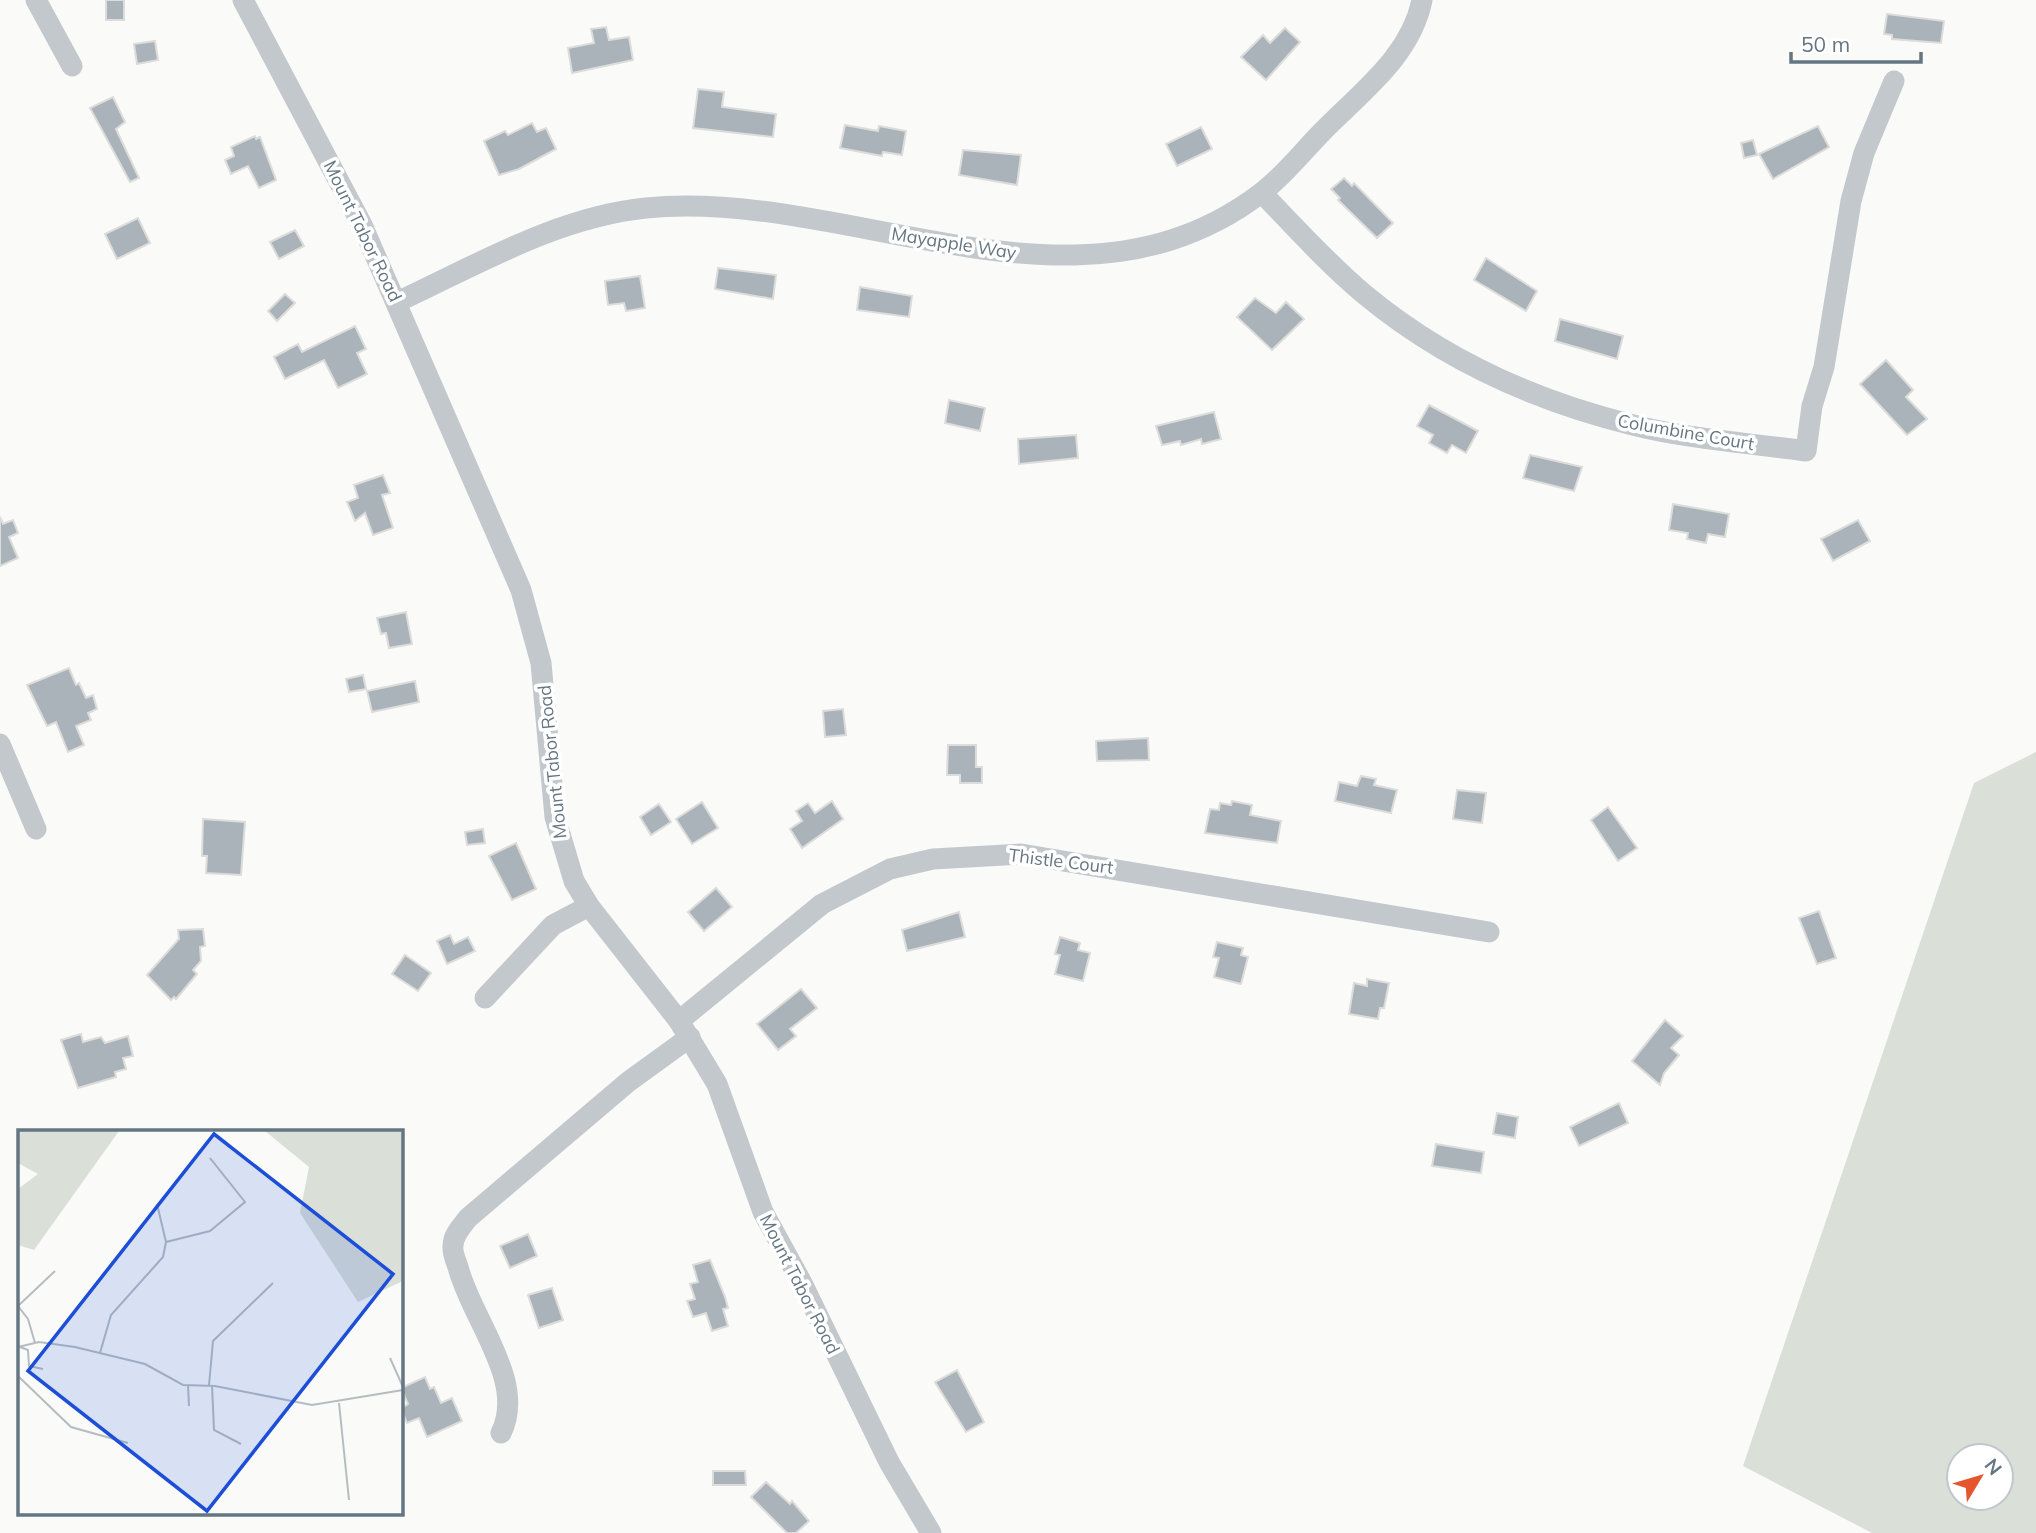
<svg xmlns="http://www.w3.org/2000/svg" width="2036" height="1533" font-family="Mulish,sans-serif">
	<rect width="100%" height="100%" fill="#fafaf8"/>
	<path fill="#dadfd7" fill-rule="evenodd" d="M2036,752V1533H1872L1743,1466L1974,783ZM1959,1456H2001V1498H1959Z"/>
	<g fill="#aab3b9" stroke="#dcdcda" stroke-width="2">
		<rect x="106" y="0" width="18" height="20"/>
		<path d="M1887,14L1944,21L1941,43L1892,39V35L1884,34Z"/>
		<path d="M606,27L609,40L629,37L633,60L572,73L568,48L594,43L591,29Z"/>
		<path d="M1285,28L1300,42L1266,80L1241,57L1263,35L1270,43Z"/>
		<path d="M155,41L158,60L137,64L134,44Z"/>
		<path d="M698,89L724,92L722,107L776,114L773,137L693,128Z"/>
		<path d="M113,97L125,122L116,129L139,178L130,182L90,108Z"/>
		<path d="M532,123L537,132L546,128L556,149L519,169L499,175L484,141L505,131L508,135Z"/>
		<path d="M845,125L878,131L879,126L906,131L902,155L883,152L882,156L840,148Z"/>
		<path d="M1818,126L1829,147L1773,179L1759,154Z"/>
		<path d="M1201,127L1212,149L1177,166L1166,144Z"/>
		<path d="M255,136L256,139L260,137L276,180L259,188L248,166L231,174L225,160L234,156L231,147Z"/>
		<path d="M1753,140L1757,155L1744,158L1741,143Z"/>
		<path d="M963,150L1021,155L1017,185L959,175Z"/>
		<path d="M1344,178L1352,186L1354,183L1393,223L1377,238L1338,200L1340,198L1331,189Z"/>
		<path d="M138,218L150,243L117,259L105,234Z"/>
		<path d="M295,230L304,246L279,259L270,242Z"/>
		<path d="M1486,258L1537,291L1526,311L1474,280Z"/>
		<path d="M718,268L776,275L773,299L715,289Z"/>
		<path d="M640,276L645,308L626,311L624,303L608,305L605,281Z"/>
		<path d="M860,287L912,296L909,317L857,310Z"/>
		<path d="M285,294L295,303L277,321L268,311Z"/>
		<path d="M1255,298L1276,313L1286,302L1304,319L1272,350L1237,317Z"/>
		<path d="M1560,319L1623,336L1617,359L1555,341Z"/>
		<path d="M355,326L366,349L357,353L367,374L338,388L324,360L285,379L274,357L298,344L302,352Z"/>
		<path d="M1886,360L1913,390L1906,397L1927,419L1907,435L1860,384Z"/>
		<path d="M949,400L985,408L980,431L945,423Z"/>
		<path d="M1429,405L1478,431L1466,453L1452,445L1447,453L1429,443L1433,435L1417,426Z"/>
		<path d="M1214,412L1221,439L1202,444L1201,439L1181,445L1180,441L1162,445L1156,426Z"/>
		<path d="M1076,435L1078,458L1019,464L1018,439Z"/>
		<path d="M1530,455L1582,467L1574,491L1523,478Z"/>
		<path d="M383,475L390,493L382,495L393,528L373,535L365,513L355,521L347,502L358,498L354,485Z"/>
		<path d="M1673,504L1729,514L1725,537L1708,534L1706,543L1687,539L1688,533L1669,530Z"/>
		<path d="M0,517L3,524L13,520L18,533L9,537L18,558L0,566Z"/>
		<path d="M1858,520L1870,541L1833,561L1821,539Z"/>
		<path d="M406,612L412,644L389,648L386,633L381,634L377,618Z"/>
		<path d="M69,668L76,685L79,683L86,698L93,695L97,709L88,713L91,720L76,726L84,745L68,752L56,722L47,726L27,685Z"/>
		<path d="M363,675L366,689L349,692L346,679Z"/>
		<path d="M415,681L419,702L372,712L367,691Z"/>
		<path d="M843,709L846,735L825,737L823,711Z"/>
		<path d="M1148,738L1149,760L1097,761L1096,741Z"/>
		<path d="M948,745H976V767H982V783H960V775H947Z"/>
		<path d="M1361,776L1376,779L1374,785L1397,790L1391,813L1335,801L1339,782L1357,786Z"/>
		<path d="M1457,790L1486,793L1482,823L1453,819Z"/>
		<path d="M832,801L843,819L802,848L790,829L802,821L796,811L808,803L815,813Z"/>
		<path d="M1232,801L1252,805L1250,815L1281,821L1277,843L1205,833L1210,809L1219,810L1220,803L1231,805Z"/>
		<path d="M702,802L718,828L692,844L676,819Z"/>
		<path d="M659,804L671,822L651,835L640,817Z"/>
		<path d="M1608,807L1637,848L1618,861L1591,820Z"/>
		<path d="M203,819L245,822L241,875L206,873L207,856H202Z"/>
		<path d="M483,829L485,843L467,845L465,832Z"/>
		<path d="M516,843L536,889L512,900L489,856Z"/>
		<path d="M716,888L732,907L704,931L688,912Z"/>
		<path d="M1819,911L1836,958L1817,964L1799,918Z"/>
		<path d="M959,912L965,937L907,951L902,930Z"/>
		<path d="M203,929L205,946L200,947L201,961L193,970L197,974L176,999L174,997L171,1000L147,975L179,939L178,930Z"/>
		<path d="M450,935L454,944L468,937L475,951L447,964L437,941Z"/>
		<path d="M1060,937L1080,943L1078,950L1090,953L1083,981L1055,974L1060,955L1055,954Z"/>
		<path d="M1217,942L1243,948L1241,955L1248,957L1241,984L1214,977L1219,958L1213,957Z"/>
		<path d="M405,955L431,973L418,991L392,974Z"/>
		<path d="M1367,979L1389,983L1384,1008H1380L1378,1019L1349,1014L1354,983L1367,986Z"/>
		<path d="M801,989L817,1008L790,1029L796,1036L778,1050L757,1024Z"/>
		<path d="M1665,1020L1683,1036L1671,1048L1679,1055L1664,1073L1660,1085L1632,1061Z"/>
		<path d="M81,1034L83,1042L101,1037L105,1043L128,1036L133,1056L123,1058L126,1069L115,1072L116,1077L78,1088L61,1040Z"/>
		<path d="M1619,1103L1628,1123L1579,1146L1570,1127Z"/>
		<path d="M1497,1113L1518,1117L1515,1138L1493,1134Z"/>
		<path d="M1436,1144L1484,1152L1481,1173L1432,1166Z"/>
		<path d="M528,1234L537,1256L510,1268L500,1246Z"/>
		<path d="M710,1260L725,1297L728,1308L723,1309L728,1326L712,1331L706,1313L693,1317L687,1301L695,1299L690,1284L698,1282L693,1265Z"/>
		<path d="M552,1288L563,1320L539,1328L528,1295Z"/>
		<path d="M957,1370L984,1422L966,1432L935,1382Z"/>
		<path d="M425,1377L430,1389L434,1387L441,1403L452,1398L462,1421L427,1437L419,1418L407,1423L401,1409L408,1404L401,1388Z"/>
		<path d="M713,1471H745L746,1485H713Z"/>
		<path d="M766,1482L790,1504L792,1501L809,1521L796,1533H787L751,1497Z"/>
	</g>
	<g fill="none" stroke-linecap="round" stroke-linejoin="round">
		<g stroke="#c3c8cc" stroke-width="21">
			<path d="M36,0L72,66"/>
			<path d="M243,0L362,225L521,590L541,663L555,817L574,881L589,906L679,1021L717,1084L763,1212L802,1283L889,1462L931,1533"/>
			<path d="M1262,193C1295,227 1327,263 1364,294C1441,358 1535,401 1633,425C1688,439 1749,443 1806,451L1812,406L1824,367L1851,201L1864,153L1894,81"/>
			<path d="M397,302C477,265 557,217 646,208C850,188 1076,334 1261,193C1284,176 1303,151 1323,131C1361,92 1411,56 1422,0"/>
			<path d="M0,744L36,829"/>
			<path d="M485,998L553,925L589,906"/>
			<path d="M679,1021L822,904L890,869L933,859L1021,854L1489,932"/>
			<path d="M501,1433C527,1381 471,1319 458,1267C456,1261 452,1252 453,1246C453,1235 462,1226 468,1218L628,1082L690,1037"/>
		</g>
	</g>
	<g text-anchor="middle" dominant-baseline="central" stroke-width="7" stroke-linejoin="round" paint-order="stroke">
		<g font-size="18" fill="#657683" stroke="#fff">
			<text transform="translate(363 231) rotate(64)">Mount Tabor Road</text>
			<text transform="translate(954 243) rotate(9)">Mayapple Way</text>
			<text transform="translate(1686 432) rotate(10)">Columbine Court</text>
			<text transform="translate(552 762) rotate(-96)">Mount Tabor Road</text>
			<text transform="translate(1061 861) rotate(7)">Thistle Court</text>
			<text transform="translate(800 1284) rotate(63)">Mount Tabor Road</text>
		</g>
	</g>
	<g transform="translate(18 1130)">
		<rect width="385" height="385" fill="#fafaf8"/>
		<path d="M0,1H101L16,120L0,115V59L20,44L0,33ZM247,1H385V151L340,172L282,83L291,37Z" fill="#dadfd7"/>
		<path fill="none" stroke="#b5bdc2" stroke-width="2" d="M148,112L192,101L227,72L192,28M0,176L37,141M0,176L10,189L17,213M0,217L21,212L57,217L127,234L165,255L197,256L294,275L385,260M2,217L10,220L11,236L25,239M82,223L93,185L145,127L148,112L139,74M372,228L385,257M0,246L53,297L110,313M170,255L171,276M191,255L195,211L255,153M194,255L196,300L223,314M321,273L331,370"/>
		<path fill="#1d4ed8" fill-opacity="0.15" stroke="#1d4ed8" stroke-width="3.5" d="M196,4L375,144L189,381L10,241Z"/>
		<rect width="385" height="385" fill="none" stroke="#657683" stroke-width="3.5"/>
	</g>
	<g transform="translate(1980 1477) rotate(52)"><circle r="33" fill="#ffffff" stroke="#c1c8cd" stroke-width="2"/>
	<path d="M0-5L12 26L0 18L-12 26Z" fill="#e4572e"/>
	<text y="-10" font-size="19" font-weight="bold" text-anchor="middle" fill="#657683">N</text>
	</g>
	<path d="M1791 52v10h130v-10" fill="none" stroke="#657683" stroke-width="3.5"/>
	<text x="1801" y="52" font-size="21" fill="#657683" stroke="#ffffff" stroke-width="5" paint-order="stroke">50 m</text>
</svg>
